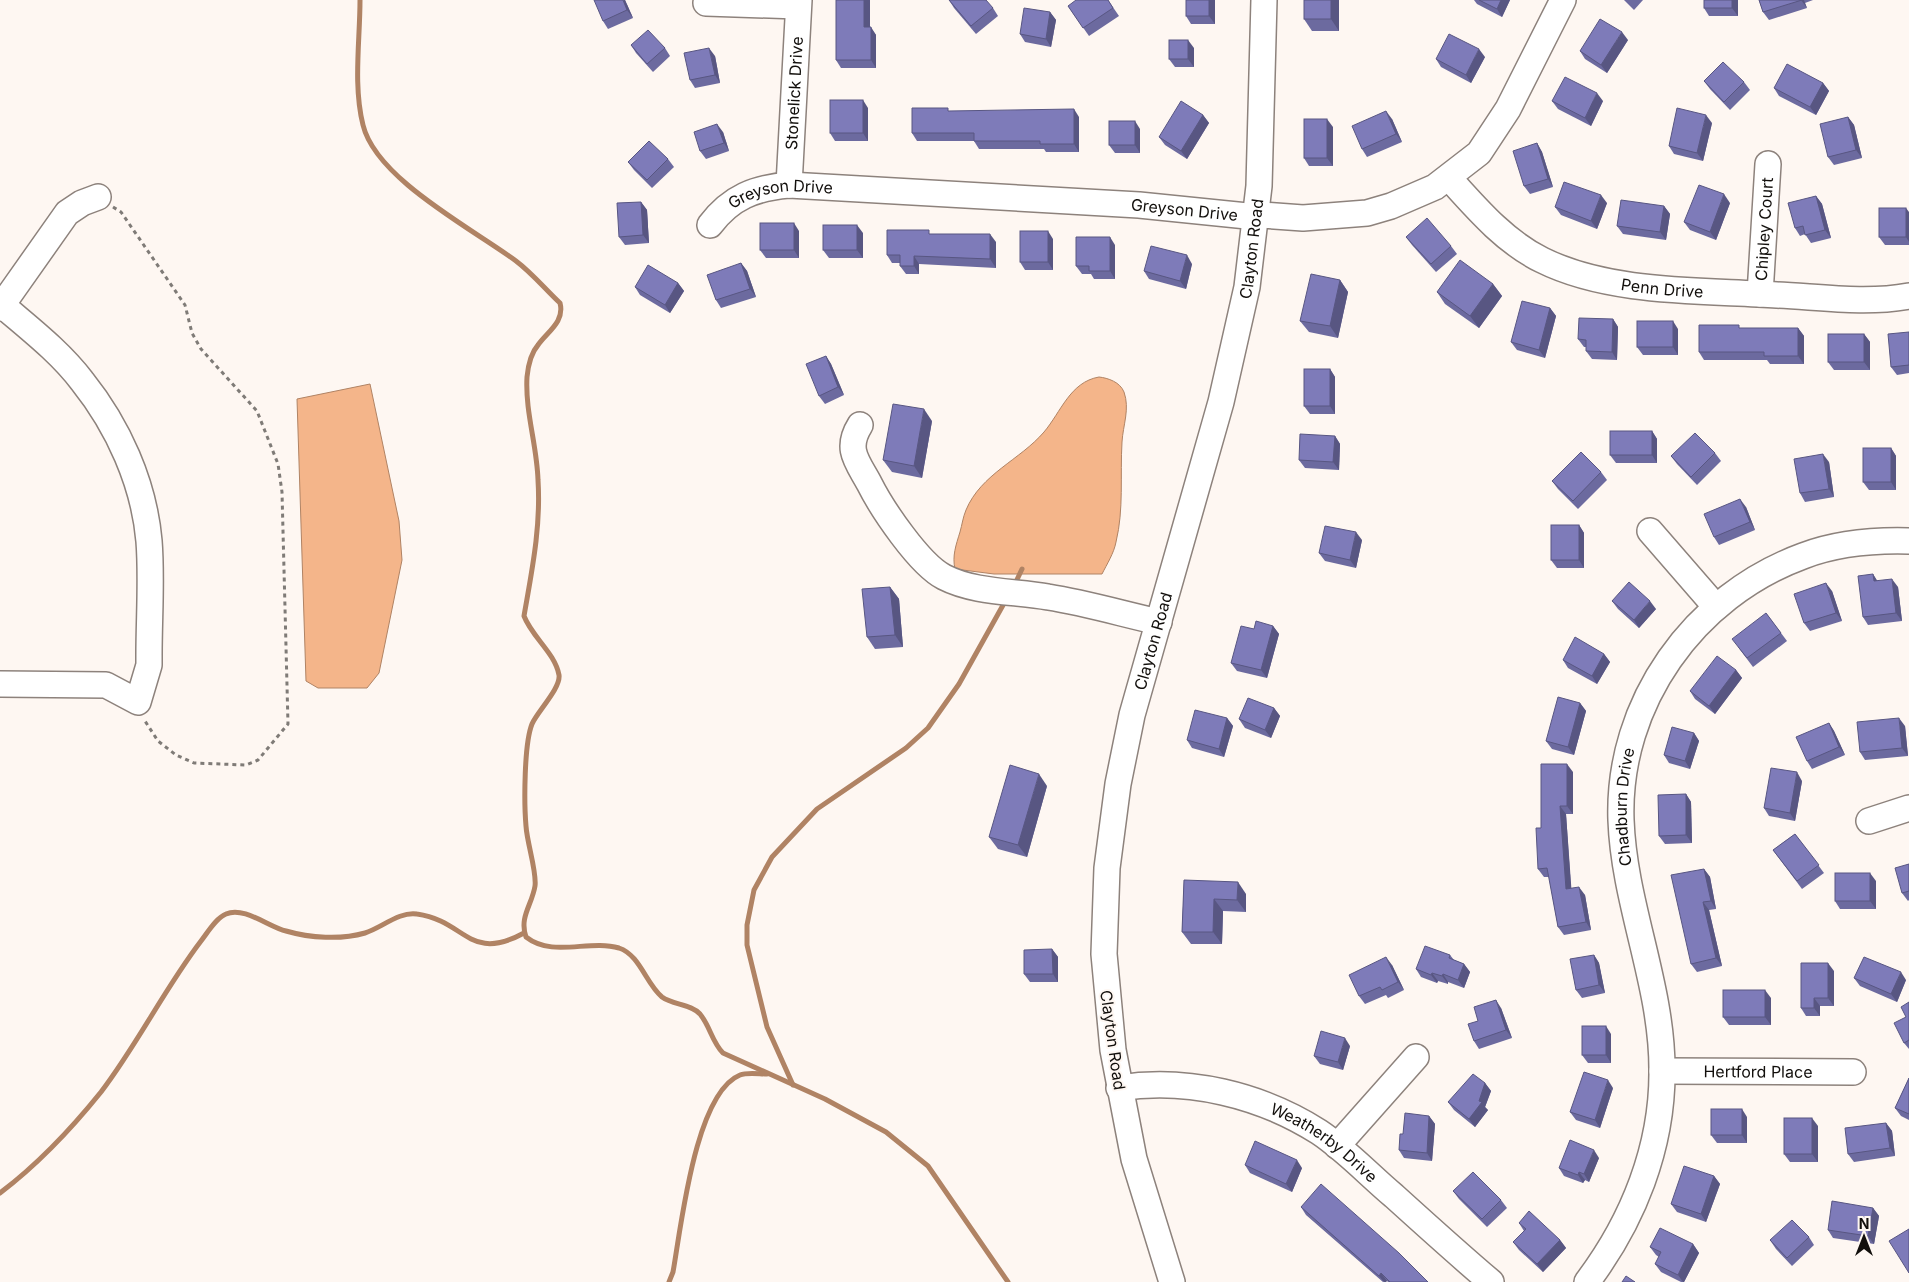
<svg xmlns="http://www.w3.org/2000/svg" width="1909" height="1282" font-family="Inter,sans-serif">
	<rect width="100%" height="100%" fill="#fef7f2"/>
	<g fill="#f4b58a" stroke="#b08364">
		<path d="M1099,377C1108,378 1120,382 1124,392C1130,409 1123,425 1122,442C1120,476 1124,509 1116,542C1114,553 1107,564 1102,574H994L955,569C952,556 956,545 960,532C962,525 963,517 966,510C981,474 1020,460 1044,432C1061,412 1070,382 1099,377Z"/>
		<path d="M370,384L399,521L402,560L379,673L367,688H318L306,681L297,399Z"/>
	</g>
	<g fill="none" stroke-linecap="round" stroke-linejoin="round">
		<g stroke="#b08364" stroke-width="5">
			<path d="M360,0C360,41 353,85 363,125C376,179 473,229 516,261C532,273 546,290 560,303C565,322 547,332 538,345C531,353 528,367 527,377C525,412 537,445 538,480C541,527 532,570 524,616C532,637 555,653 559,675C561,688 537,712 532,724C524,744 524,803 526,826C527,843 537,872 535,886C532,905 519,917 526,937C553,958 589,939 619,948C640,955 646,984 662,997C673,1005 691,1004 700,1014C710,1026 712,1042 723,1053L825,1099L886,1132L928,1166L1008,1282"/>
			<path d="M1014,586L1022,569"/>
			<path d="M793,1085L767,1027L747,945V925L754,890L772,857L817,809L906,748L928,728L959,684L1007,598"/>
			<path d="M0,1193C37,1165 72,1128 101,1092C137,1045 165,988 201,941C208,932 216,918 226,914C244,906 269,927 286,931C310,938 341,940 365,933C381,928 400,911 417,914C466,921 469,963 524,933"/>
			<path d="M669,1282L673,1272C681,1228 695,1093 740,1075C747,1072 759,1074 767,1074"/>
		</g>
		<g stroke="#8d827c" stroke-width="28">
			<g id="minor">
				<path d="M706,3L798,6"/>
				<path id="s1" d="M1449,178C1476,208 1505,242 1542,260C1610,294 1702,290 1777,295C1820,297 1866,304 1909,296"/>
				<path id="s2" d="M789,185L799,0"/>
				<path id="s3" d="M710,225C731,197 755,188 789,185L1139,205L1257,217L1261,215L1303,218L1367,213L1391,206L1435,187L1479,153L1508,109L1563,0"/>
				<path id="s4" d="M1760,294L1768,164"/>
				<path d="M0,308L67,213L82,203L98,197"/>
				<path d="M860,425C845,449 857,461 869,483C882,509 919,564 944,577C975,593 1015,591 1048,597C1086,603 1123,614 1159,622"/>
				<path d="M1650,531L1716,607"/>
				<path d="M0,684L106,685L138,702L149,665V655C149,617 152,578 149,541C144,483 118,426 82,381C60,352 30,329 2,305"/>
				<path d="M1869,821L1909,808"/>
				<path id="s5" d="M1662,1071L1853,1072"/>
				<path id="s6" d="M1119,1088C1187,1077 1261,1095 1319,1132C1346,1150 1369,1175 1394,1196C1426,1225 1458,1254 1491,1282"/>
				<path d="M1337,1146L1416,1057"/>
				<path id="s7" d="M1172,1282L1134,1159L1113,1050L1104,954L1107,868L1118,784L1132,715L1221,402L1247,287L1259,186L1264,0"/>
				<path id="s8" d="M1587,1282C1633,1221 1663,1147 1662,1069C1662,984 1624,904 1621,820C1617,703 1694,596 1803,556C1837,543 1873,540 1909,541"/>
			</g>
		</g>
		<path stroke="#7f7b77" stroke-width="3" stroke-dasharray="4 4" stroke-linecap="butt" d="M113,207L121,212L185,305L192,333L201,349L257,411L278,464L282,492L288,724L258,760L246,765L194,763L176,755L158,741L145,721"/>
		<use href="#minor" stroke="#fff" stroke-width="25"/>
	</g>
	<g fill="#6c6a9f">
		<path d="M625,0L633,18L608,29L603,21Z"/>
		<path d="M870,0V27L876,35V68H841L836,60Z"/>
		<path d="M949,0L993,8L998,16L976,34L954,8Z"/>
		<path d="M1108,0L1119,16L1089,36L1068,6Z"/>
		<path d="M1215,0V24H1191L1186,16Z"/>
		<path d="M1339,0V31H1312L1304,19Z"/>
		<path d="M1474,0H1510L1502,17L1477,4Z"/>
		<path d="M1624,0H1643L1634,10Z"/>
		<path d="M1738,0V16H1709L1704,8Z"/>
		<path d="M1759,0H1813L1805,3L1807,8L1769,20L1763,12Z"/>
		<path d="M1050,12L1056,20L1051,47L1025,42L1020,34Z"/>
		<path d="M1628,40L1607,73L1585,59L1580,51Z"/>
		<path d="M631,45L665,48L670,56L653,72L636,53Z"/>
		<path d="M1194,48V67H1175L1169,59Z"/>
		<path d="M715,56L720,83L695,88L690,80Z"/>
		<path d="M1485,57L1471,83L1441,67L1436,59Z"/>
		<path d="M1704,81L1744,82L1750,90L1730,110L1710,89Z"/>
		<path d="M1823,83L1829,91L1816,115L1779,96L1774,88Z"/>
		<path d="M1552,101H1603L1591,126L1558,109Z"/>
		<path d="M868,108V141H835L830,133Z"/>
		<path d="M950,111L1079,117V152H1046L1044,149H979L974,141H917L912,133Z"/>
		<path d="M1203,115L1209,123L1187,159L1165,145L1159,137Z"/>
		<path d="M1848,117L1854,125L1862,158L1834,165L1828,157Z"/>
		<path d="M1392,119L1402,142L1367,157L1362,149Z"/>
		<path d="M1712,123L1703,161L1674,154L1669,146Z"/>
		<path d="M1333,127V166H1309L1304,158Z"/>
		<path d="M1140,129V153H1115L1109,145Z"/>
		<path d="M723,132L729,151L706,159L700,151Z"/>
		<path d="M1537,143L1542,152L1553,187L1530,194L1524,186Z"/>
		<path d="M668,159L674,167L652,188L634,170L628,162Z"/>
		<path d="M1816,196L1822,204L1831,238L1811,243L1805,234L1800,236L1795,228Z"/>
		<path d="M641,202L647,210L649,243L625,245L619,237Z"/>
		<path d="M1607,203L1597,229L1561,215L1555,207Z"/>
		<path d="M1730,203L1716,240L1690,230L1684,222Z"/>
		<path d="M1664,206L1670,214L1666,240L1623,234L1617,226Z"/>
		<path d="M1909,212V245H1885L1879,237Z"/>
		<path d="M799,231V258H766L760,250Z"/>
		<path d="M863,233V258H829L823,250Z"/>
		<path d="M932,234L996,242V268L919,264V274H906L900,266V263H892L887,255Z"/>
		<path d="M1406,237L1451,246L1457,254L1436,272L1412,245Z"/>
		<path d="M1053,239V270H1025L1020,262Z"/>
		<path d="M1115,245V279H1094L1091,274H1082L1076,266Z"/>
		<path d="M741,263L747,271L756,297L721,308L716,300Z"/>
		<path d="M1192,264L1186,289L1149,279L1144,271Z"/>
		<path d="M1340,280L1348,292L1338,338L1309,332L1300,321Z"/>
		<path d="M678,283L684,291L670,313L640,295L635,287Z"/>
		<path d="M1493,284L1502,296L1479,328L1445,304L1437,292Z"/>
		<path d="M1550,308L1556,316L1545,358L1517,350L1511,342Z"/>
		<path d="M1613,319L1618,327L1617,360L1592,359L1586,351V347H1584L1578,339Z"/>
		<path d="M1798,328L1804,336V364H1770L1767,360H1704L1699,352Z"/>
		<path d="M1678,329V355H1643L1637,347Z"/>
		<path d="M1909,332V373L1897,375L1891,367Z"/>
		<path d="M1864,334L1870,342V370H1834L1828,362Z"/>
		<path d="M826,356L831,364L844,395L825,404L819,396Z"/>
		<path d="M1330,369L1335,377V414H1310L1304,406Z"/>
		<path d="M932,421L922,478L892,472L883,460Z"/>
		<path d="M1652,431L1657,439V463H1616L1610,455Z"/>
		<path d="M1335,436L1340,444L1339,470L1305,468L1299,460Z"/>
		<path d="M1891,448L1896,456V490H1869L1863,482Z"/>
		<path d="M1715,453L1721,461L1697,485L1677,464L1671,456Z"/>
		<path d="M1829,462L1834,497L1805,502L1800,493Z"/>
		<path d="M1601,472L1607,480L1578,509L1558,489L1552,481Z"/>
		<path d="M1746,507L1755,530L1719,545L1714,537Z"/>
		<path d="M1579,525L1584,533V568H1557L1551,560Z"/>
		<path d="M1362,540L1356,568L1325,561L1319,553Z"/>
		<path d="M1873,574L1877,581L1898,587L1902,621L1868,625L1863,617Z"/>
		<path d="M890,587L899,599L903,647L875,649L867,637Z"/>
		<path d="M1832,591L1842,621L1810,631L1804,623Z"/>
		<path d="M1612,601L1656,609L1639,628L1618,609Z"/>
		<path d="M1766,613L1787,641L1753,667L1738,647Z"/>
		<path d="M1273,626L1279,634L1267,678L1237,671L1231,663L1254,629Z"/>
		<path d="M1604,654L1610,662L1597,684L1568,668L1563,660Z"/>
		<path d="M1736,670L1742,678L1715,714L1695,699L1690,691Z"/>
		<path d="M1580,703L1586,711L1574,755L1552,749L1546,741Z"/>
		<path d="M1274,708L1280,716L1271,738L1245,728L1239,719Z"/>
		<path d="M1227,718L1233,726L1224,757L1192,748L1187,740Z"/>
		<path d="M1829,723L1834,731L1845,755L1812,769L1807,761Z"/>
		<path d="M1905,726L1908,756L1865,760L1860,752Z"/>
		<path d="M1694,733L1699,741L1690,769L1669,763L1664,755Z"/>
		<path d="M1573,772V814H1566L1571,888L1585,895L1591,930L1564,935L1558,927L1549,877H1544L1538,869L1541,828Z"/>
		<path d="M1802,781L1795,821L1769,816L1764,808Z"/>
		<path d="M1047,786L1027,857L998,849L989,837Z"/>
		<path d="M1686,794L1691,802L1692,843L1665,844L1659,836Z"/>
		<path d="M1795,834L1824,873L1802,889L1773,850Z"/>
		<path d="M1909,864V900L1908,901L1902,893Z"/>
		<path d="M1704,869L1710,877L1716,909L1709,910L1722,966L1697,972L1691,964Z"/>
		<path d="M1184,880L1246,894V912L1223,911L1222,944H1191L1182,932Z"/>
		<path d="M1876,881V909H1840L1835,901Z"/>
		<path d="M1052,949L1058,957V982H1030L1024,974Z"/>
		<path d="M1450,955L1454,960L1464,964L1470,972L1464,988L1448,982V984L1438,981L1437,983L1421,977L1416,969Z"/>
		<path d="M1594,955L1599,963L1605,993L1582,998L1576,990Z"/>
		<path d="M1392,965L1404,990L1388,998L1386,995L1365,1004L1359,996Z"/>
		<path d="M1834,971V1006H1820V1016H1806L1801,1008Z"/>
		<path d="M1854,978L1906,980L1897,1002L1860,986Z"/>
		<path d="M1771,998V1025H1729L1723,1017Z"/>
		<path d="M1909,1002V1049L1904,1043L1906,1017Z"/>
		<path d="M1501,1008L1512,1038L1479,1049L1474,1041L1478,1021Z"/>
		<path d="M1611,1034V1063H1588L1582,1055Z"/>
		<path d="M1350,1046L1343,1070L1320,1064L1314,1056Z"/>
		<path d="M1909,1078V1120L1901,1116L1895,1108Z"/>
		<path d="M1485,1083L1491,1091L1485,1107L1488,1110L1475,1127L1454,1110L1448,1102Z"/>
		<path d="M1613,1088L1600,1128L1576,1120L1570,1112Z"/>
		<path d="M1429,1116L1435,1124L1432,1161L1404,1158L1399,1150L1403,1134Z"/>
		<path d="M1747,1117V1143H1717L1711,1135Z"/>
		<path d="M1886,1123L1892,1131L1895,1156L1854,1162L1848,1154Z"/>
		<path d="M1818,1126V1162H1790L1784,1154Z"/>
		<path d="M1599,1158L1589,1182L1585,1180L1583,1183L1564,1176L1559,1168Z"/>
		<path d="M1245,1165L1302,1168L1292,1192L1250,1173Z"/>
		<path d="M1714,1176L1720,1184L1706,1222L1677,1212L1671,1204Z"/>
		<path d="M1453,1191L1501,1200L1507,1208L1487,1227L1459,1199Z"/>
		<path d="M1301,1207L1428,1282H1388L1387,1281L1383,1282L1306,1215Z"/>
		<path d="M1873,1208L1879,1216L1874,1244L1833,1238L1828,1230Z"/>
		<path d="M1519,1223L1560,1240L1566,1248L1543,1272L1519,1250L1513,1242L1524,1231Z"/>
		<path d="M1809,1237L1814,1245L1792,1266L1776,1249L1770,1240Z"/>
		<path d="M1693,1244L1699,1253L1684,1282H1681L1661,1272L1655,1264L1659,1257L1656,1255L1650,1247Z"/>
	</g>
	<g fill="#585682">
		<path d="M623,0H625L633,18L627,10Z"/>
		<path d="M864,0H870V35L864,27Z"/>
		<path d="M1209,0H1215V24L1209,16Z"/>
		<path d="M1331,0H1339V31L1331,19Z"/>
		<path d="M1501,0H1510L1502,17L1497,9Z"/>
		<path d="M1732,0H1738V16L1732,8Z"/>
		<path d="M1801,0H1804L1805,3L1807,8Z"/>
		<path d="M1050,12L1056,20L1051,47L1046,39Z"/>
		<path d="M871,27L876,35V68L871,60Z"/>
		<path d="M1622,32L1628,40L1607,73L1601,65Z"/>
		<path d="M1188,40L1194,48V67L1188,59Z"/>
		<path d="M709,48L715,56L720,83L715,75Z"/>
		<path d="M1479,49L1485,57L1471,83L1466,75Z"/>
		<path d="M1823,83L1829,91L1816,115L1810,107Z"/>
		<path d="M1597,93L1603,101L1591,126L1585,118Z"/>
		<path d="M863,100L868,108V141L863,133Z"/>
		<path d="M1074,109L1079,117V152L1074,144Z"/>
		<path d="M1386,111L1392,119L1402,142L1396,134Z"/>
		<path d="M1203,115L1209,123L1187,159L1181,151Z"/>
		<path d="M1706,115L1712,123L1703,161L1697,153Z"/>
		<path d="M1848,117L1854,125L1862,158L1856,150Z"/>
		<path d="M1327,119L1333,127V166L1327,158Z"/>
		<path d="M1135,121L1140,129V153L1135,145Z"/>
		<path d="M717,124L723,132L729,151L724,143Z"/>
		<path d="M1537,143L1542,152L1553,187L1548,179Z"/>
		<path d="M1724,194L1730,203L1716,240L1710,232Z"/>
		<path d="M1601,195L1607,203L1597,229L1591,221Z"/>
		<path d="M1816,196L1822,204L1831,238L1825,230Z"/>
		<path d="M641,202L647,210L649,243L643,235Z"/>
		<path d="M1664,206L1670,214L1666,240L1660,232Z"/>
		<path d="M1906,208L1909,212V242L1906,237Z"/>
		<path d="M794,223L799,231V258L794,250Z"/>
		<path d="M857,225L863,233V258L857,250Z"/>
		<path d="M1048,231L1053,239V270L1048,262Z"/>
		<path d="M990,234L996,242V268L990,259Z"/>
		<path d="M1110,237L1115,245V279L1110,271Z"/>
		<path d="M1187,255L1192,264L1186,289L1180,281Z"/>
		<path d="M914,256L919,264V274L914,266Z"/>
		<path d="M741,263L747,271L756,297L750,289Z"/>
		<path d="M1340,280L1348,292L1338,338L1330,326Z"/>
		<path d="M678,283L684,291L670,313L665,305Z"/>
		<path d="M1493,284L1502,296L1479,328L1470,316Z"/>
		<path d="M1550,308L1556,316L1545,358L1539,350Z"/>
		<path d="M1613,319L1618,327L1617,360L1612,352Z"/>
		<path d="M1673,321L1678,329V355L1673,347Z"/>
		<path d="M1798,328L1804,336V364L1798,356Z"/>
		<path d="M1864,334L1870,342V370L1864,362Z"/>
		<path d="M826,356L831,364L844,395L838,387Z"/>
		<path d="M1330,369L1335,377V414L1330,406Z"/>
		<path d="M924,409L932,421L922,478L914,466Z"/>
		<path d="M1652,431L1657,439V463L1652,455Z"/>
		<path d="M1335,436L1340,444L1339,470L1333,462Z"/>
		<path d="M1891,448L1896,456V490L1891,482Z"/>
		<path d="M1823,454L1829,462L1834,497L1829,489Z"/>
		<path d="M1740,499L1746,507L1755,530L1750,522Z"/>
		<path d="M1579,525L1584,533V568L1579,560Z"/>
		<path d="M1356,532L1362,540L1356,568L1350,560Z"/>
		<path d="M1873,574L1878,582L1874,581Z"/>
		<path d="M1892,579L1898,587L1902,621L1896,613Z"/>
		<path d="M1826,583L1832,591L1842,621L1836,613Z"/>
		<path d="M890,587L899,599L903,647L895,635Z"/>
		<path d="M1650,601L1656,609L1639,628L1634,620Z"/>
		<path d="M1273,626L1279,634L1267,678L1261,670Z"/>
		<path d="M1604,654L1610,662L1597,684L1592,676Z"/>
		<path d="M1736,670L1742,678L1715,714L1709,706Z"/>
		<path d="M1580,703L1586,711L1574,755L1568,747Z"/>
		<path d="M1274,708L1280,716L1271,738L1265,730Z"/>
		<path d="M1227,718L1233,726L1224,757L1219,749Z"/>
		<path d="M1899,718L1905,726L1908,756L1902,748Z"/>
		<path d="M1829,723L1834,731L1845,755L1839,747Z"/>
		<path d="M1694,733L1699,741L1690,769L1685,761Z"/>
		<path d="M1567,764L1573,772V814L1567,806Z"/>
		<path d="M1797,772L1802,781L1795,821L1790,813Z"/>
		<path d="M1039,774L1047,786L1027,857L1018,845Z"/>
		<path d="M1686,794L1691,802L1692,843L1686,835Z"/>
		<path d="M1560,806L1566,814L1572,897L1566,889Z"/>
		<path d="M1704,869L1710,877L1716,909L1711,901Z"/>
		<path d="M1870,873L1876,881V909L1870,901Z"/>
		<path d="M1238,882L1246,894V912L1237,900Z"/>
		<path d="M1579,887L1585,895L1591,930L1586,922Z"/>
		<path d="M1214,899L1223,911L1222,944L1213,932Z"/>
		<path d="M1703,902L1709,910L1722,966L1716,958Z"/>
		<path d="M1052,949L1058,957V982L1053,974Z"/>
		<path d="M1594,955L1599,963L1605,993L1599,985Z"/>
		<path d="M1386,957L1392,965L1404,990L1398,982Z"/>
		<path d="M1828,963L1834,971V1006L1828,998Z"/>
		<path d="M1464,964L1470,972L1464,988L1458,980Z"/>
		<path d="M1901,972L1906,980L1897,1002L1891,994Z"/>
		<path d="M1432,973L1438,981L1437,983L1431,975Z"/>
		<path d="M1443,974L1448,982V984L1442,976Z"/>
		<path d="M1765,990L1771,998V1025L1765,1017Z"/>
		<path d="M1814,998L1820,1006V1016L1814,1008Z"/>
		<path d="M1496,1000L1501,1008L1512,1038L1506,1030Z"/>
		<path d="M1606,1026L1611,1034V1063L1606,1055Z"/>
		<path d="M1345,1038L1350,1046L1343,1070L1338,1062Z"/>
		<path d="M1608,1080L1613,1088L1600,1128L1595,1120Z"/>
		<path d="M1485,1083L1491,1091L1485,1107L1488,1110L1475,1127L1469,1119L1479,1101Z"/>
		<path d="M1742,1109L1747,1117V1143L1742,1135Z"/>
		<path d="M1429,1116L1435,1124L1432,1161L1427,1153Z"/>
		<path d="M1812,1118L1818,1126V1162L1812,1154Z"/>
		<path d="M1886,1123L1892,1131L1895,1156L1890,1148Z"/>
		<path d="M1594,1150L1599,1158L1589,1182L1584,1174Z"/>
		<path d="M1297,1160L1302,1168L1292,1192L1286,1184Z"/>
		<path d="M1579,1172L1585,1180L1583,1183L1578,1175Z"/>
		<path d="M1714,1176L1720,1184L1706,1222L1701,1214Z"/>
		<path d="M1873,1208L1879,1216L1874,1244L1868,1236Z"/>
		<path d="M1560,1240L1566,1248L1543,1272L1537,1264Z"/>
		<path d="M1693,1244L1699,1253L1684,1282H1683L1678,1275Z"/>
		<path d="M1381,1273L1387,1281L1386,1282H1384L1379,1276Z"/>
	</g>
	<g fill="#7e7bb9" stroke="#585682">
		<path d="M594,0H623L627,10L603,21Z"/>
		<path d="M836,0H864V27H871V60H836Z"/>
		<path d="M949,0H986L993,8L971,26Z"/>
		<path d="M1076,0H1108L1113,8L1083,28L1068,6Z"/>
		<rect x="1186" y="0" width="23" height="16"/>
		<rect x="1304" y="0" width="27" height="19"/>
		<path d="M1479,0H1501L1497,9Z"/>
		<rect x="1704" y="0" width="28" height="8"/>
		<path d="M1759,0H1802L1763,12Z"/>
		<path d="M1024,8L1050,12L1046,39L1020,34Z"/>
		<path d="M1600,19L1622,32L1601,65L1580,51Z"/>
		<path d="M648,30L665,48L647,64L631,45Z"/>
		<path d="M1449,34L1479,49L1466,75L1436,59Z"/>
		<rect x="1169" y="40" width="19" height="19"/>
		<path d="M709,48L715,75L690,80L684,53Z"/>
		<path d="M1723,62L1744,82L1724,102L1704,81Z"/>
		<path d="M1787,64L1823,83L1810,107L1774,88Z"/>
		<path d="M1565,77L1597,93L1585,118L1552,101Z"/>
		<rect x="830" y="100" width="33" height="33"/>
		<path d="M1181,101L1203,115L1181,151L1159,137Z"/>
		<path d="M912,108H948V111L1074,109V144H1040V141H974V133H912Z"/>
		<path d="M1677,108L1706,115L1697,153L1669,146Z"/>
		<path d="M1386,111L1396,134L1362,149L1352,126Z"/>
		<path d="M1848,117L1856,150L1828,157L1820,124Z"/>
		<rect x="1304" y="119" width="23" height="39"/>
		<rect x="1109" y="121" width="26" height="24"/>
		<path d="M717,124L724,143L700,151L694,132Z"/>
		<path d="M649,141L668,159L647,180L628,162Z"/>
		<path d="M1537,143L1548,179L1524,186L1513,151Z"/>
		<path d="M1564,182L1601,195L1591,221L1555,207Z"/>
		<path d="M1699,185L1724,194L1710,232L1684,222Z"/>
		<path d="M1816,196L1825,230L1805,235L1803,226L1795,228L1788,203Z"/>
		<path d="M1621,200L1664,206L1660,232L1617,226Z"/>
		<path d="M641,202L643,235L619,237L617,203Z"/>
		<rect x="1879" y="208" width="27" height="29"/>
		<path d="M1427,218L1451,246L1431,264L1406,237Z"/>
		<rect x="760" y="223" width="34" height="27"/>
		<rect x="823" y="225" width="34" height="25"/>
		<path d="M887,230H929V234H990V259L914,256V266H900V255H887Z"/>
		<rect x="1020" y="231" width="28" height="31"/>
		<path d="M1076,237H1110V271H1089V266H1076Z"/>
		<path d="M1151,246L1187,255L1180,281L1144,271Z"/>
		<path d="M1460,260L1493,284L1470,316L1437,292Z"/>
		<path d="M741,263L750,289L716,300L707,275Z"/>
		<path d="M648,265L678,283L665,305L635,287Z"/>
		<path d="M1311,274L1340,280L1330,326L1300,321Z"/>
		<path d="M1522,301L1550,308L1539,350L1511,342Z"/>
		<path d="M1579,318L1613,319L1612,352L1586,351V340L1578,339Z"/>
		<rect x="1637" y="321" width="36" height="26"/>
		<path d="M1699,325H1739V328H1798V356H1764V352H1699Z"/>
		<path d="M1909,332V365L1891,367L1888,334Z"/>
		<rect x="1828" y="334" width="36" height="28"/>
		<path d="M826,356L838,387L819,396L806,364Z"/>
		<rect x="1304" y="369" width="26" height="37"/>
		<path d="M893,404L924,409L914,466L883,460Z"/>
		<rect x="1610" y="431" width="42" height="24"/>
		<path d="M1695,433L1715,453L1691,477L1671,456Z"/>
		<path d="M1300,434L1335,436L1333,462L1299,460Z"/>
		<rect x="1863" y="448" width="28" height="34"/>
		<path d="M1581,452L1601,472L1573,501L1552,481Z"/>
		<path d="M1823,454L1829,489L1800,493L1794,459Z"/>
		<path d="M1740,499L1750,522L1714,537L1704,514Z"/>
		<rect x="1551" y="525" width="28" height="35"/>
		<path d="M1325,526L1356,532L1350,560L1319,553Z"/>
		<path d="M1873,574L1874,581L1892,579L1896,613L1863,617L1858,576Z"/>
		<path d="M1629,582L1650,601L1634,620L1612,601Z"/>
		<path d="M1826,583L1836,613L1804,623L1794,594Z"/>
		<path d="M890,587L895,635L867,637L862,589Z"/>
		<path d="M1766,613L1781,633L1747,658L1732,639Z"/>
		<path d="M1256,621L1273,626L1261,670L1231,663L1241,626L1254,629Z"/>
		<path d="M1575,637L1604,654L1592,676L1563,660Z"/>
		<path d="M1717,656L1736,670L1709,706L1690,691Z"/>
		<path d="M1558,697L1580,703L1568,747L1546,741Z"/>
		<path d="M1248,698L1274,708L1265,730L1239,719Z"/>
		<path d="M1195,710L1227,718L1219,749L1187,740Z"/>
		<path d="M1899,718L1902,748L1860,752L1857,722Z"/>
		<path d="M1829,723L1839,747L1807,761L1796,737Z"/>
		<path d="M1672,727L1694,733L1685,761L1664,755Z"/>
		<path d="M1541,764H1567V806H1560L1566,889L1579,887L1586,922L1558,927L1547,868L1538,869L1536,828H1541Z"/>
		<path d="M1010,765L1039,774L1018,845L989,837Z"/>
		<path d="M1771,768L1797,772L1790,813L1764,808Z"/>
		<path d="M1686,794V835L1659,836L1658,795Z"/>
		<path d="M1795,834L1819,865L1797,881L1773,850Z"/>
		<path d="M1909,864V891L1902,893L1895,868Z"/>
		<path d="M1704,869L1711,901L1703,902L1716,958L1691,964L1671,875Z"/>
		<rect x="1835" y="873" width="35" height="28"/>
		<path d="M1184,880L1238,882L1237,900L1214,899L1213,932H1182Z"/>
		<path d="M1425,946L1450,955L1449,958L1464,964L1458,980L1443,974L1442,976L1432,973L1431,975L1416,969Z"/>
		<path d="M1052,949L1053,974H1024V950Z"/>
		<path d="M1594,955L1599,985L1576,990L1570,959Z"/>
		<path d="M1386,957L1398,982L1382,990L1380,987L1359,996L1349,975Z"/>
		<path d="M1864,957L1901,972L1891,994L1854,978Z"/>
		<path d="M1801,963H1828V998H1814V1008H1801Z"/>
		<rect x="1723" y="990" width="42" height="27"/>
		<path d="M1496,1000L1506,1030L1474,1041L1468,1024L1478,1021L1474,1007Z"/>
		<path d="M1909,1002V1040L1904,1043L1894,1023L1906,1017L1901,1007Z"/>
		<rect x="1582" y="1026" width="24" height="29"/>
		<path d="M1321,1031L1345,1038L1338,1062L1314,1056Z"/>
		<path d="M1584,1072L1608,1080L1595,1120L1570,1112Z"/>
		<path d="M1473,1074L1485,1083L1479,1101L1482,1102L1469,1119L1448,1102Z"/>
		<path d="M1909,1078V1114L1895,1108Z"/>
		<rect x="1711" y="1109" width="31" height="26"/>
		<path d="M1405,1113L1429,1116L1427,1153L1399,1150L1400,1134H1403Z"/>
		<rect x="1784" y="1118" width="28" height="36"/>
		<path d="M1886,1123L1890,1148L1848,1154L1845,1128Z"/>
		<path d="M1570,1140L1594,1150L1584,1174L1579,1172L1578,1175L1559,1168Z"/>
		<path d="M1255,1141L1297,1160L1286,1184L1245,1165Z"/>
		<path d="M1684,1166L1714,1176L1701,1214L1671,1204Z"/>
		<path d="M1473,1172L1501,1200L1482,1219L1453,1191Z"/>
		<path d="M1321,1184L1399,1253L1428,1282H1390L1381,1273L1379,1276L1301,1207Z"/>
		<path d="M1832,1201L1873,1208L1868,1236L1828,1230Z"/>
		<path d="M1529,1211L1560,1240L1537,1264L1513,1242L1526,1229L1519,1223Z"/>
		<path d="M1792,1220L1809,1237L1787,1258L1770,1240Z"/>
		<path d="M1660,1228L1693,1244L1678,1275L1655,1264L1661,1252L1650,1247Z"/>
		<path d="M1909,1229V1273L1889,1241Z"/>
		<path d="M1626,1276L1635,1282H1622Z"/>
	</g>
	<g text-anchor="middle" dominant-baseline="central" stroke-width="4" stroke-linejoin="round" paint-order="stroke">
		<g font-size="16" fill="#120f0c" stroke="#fef7f2">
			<text stroke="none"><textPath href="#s2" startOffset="92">Stonelick Drive</textPath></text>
			<text stroke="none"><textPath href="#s3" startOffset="82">Greyson Drive</textPath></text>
			<text stroke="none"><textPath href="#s3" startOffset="488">Greyson Drive</textPath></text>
			<text stroke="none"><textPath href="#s4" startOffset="65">Chipley Court</textPath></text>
			<text stroke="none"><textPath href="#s7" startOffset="1059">Clayton Road</textPath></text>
			<text stroke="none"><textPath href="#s1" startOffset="249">Penn Drive</textPath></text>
			<text stroke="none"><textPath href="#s7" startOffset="654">Clayton Road</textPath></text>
			<text stroke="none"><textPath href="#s8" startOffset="496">Chadburn Drive</textPath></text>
			<text transform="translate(1113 1040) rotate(82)">Clayton Road</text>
			<text stroke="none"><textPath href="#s5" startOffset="96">Hertford Place</textPath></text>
			<text stroke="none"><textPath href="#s6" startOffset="219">Weatherby Drive</textPath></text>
		</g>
	</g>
	<g transform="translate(1864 1237)" stroke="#fef7f2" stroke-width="4" paint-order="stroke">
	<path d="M0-4L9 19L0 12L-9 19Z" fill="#120f0c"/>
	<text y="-8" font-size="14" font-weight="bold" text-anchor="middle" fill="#120f0c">N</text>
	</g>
</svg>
